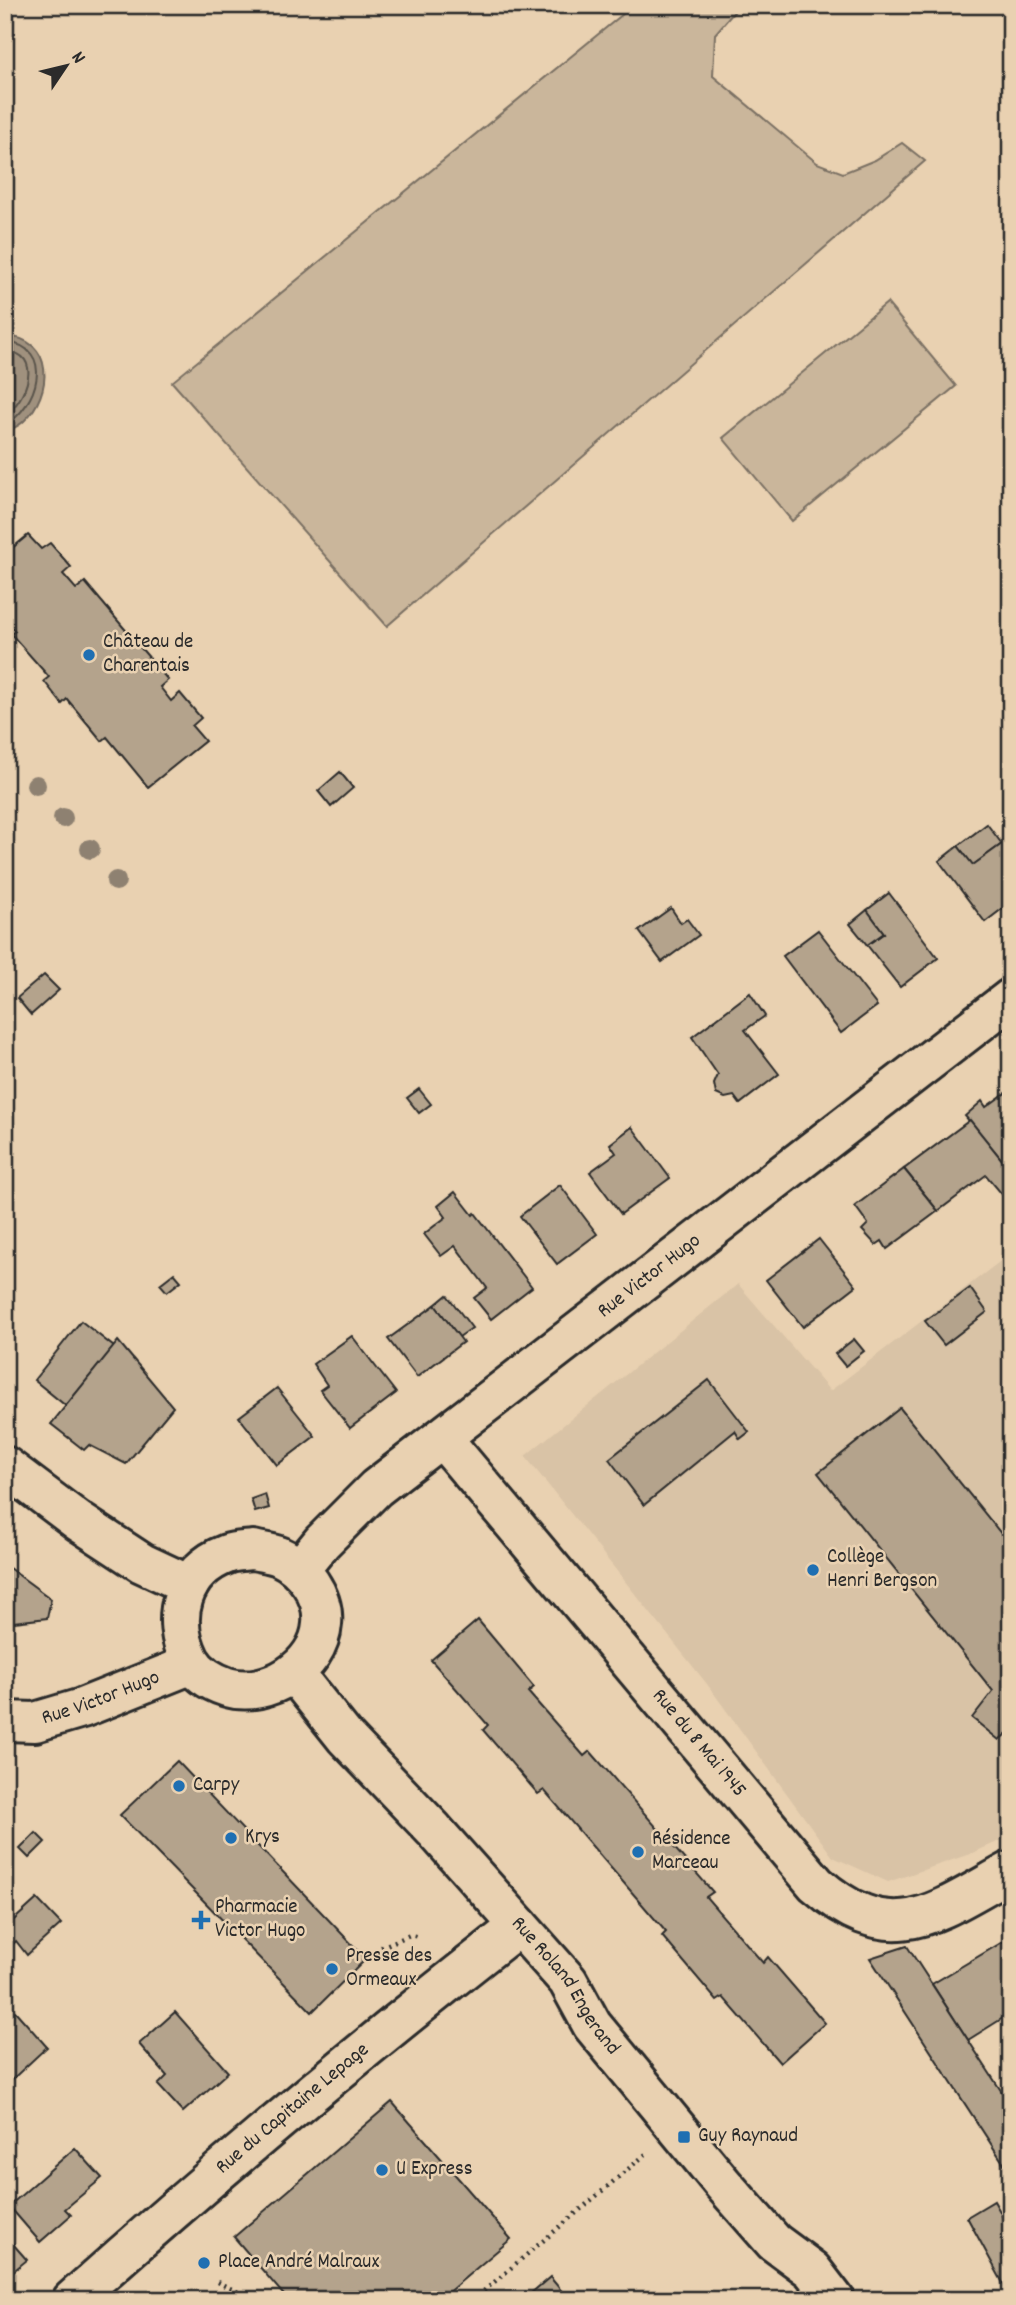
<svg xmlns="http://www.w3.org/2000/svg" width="1016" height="2305" font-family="Dekko,sans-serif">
	<rect width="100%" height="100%" fill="#e9d1b1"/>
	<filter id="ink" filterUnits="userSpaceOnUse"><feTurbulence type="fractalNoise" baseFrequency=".0143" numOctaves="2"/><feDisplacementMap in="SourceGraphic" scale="14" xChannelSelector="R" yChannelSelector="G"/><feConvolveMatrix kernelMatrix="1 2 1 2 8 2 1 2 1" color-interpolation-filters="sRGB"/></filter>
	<g filter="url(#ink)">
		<path fill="#d9c3a6" d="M1011,1253V1836L970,1854L888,1882L833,1857L707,1684L525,1456L738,1284L830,1391Z"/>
		<g fill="#cab69b" stroke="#7a7063" stroke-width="2">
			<path d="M634,5H740L715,34L713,76L817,163L843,173L875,160L902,143L925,161L387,626L172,382Z"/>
			<path d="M887,303L956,386L792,521L723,438Z"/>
		</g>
		<path fill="#a0917e" stroke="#71685d" stroke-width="2" d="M5,336C55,338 53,394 24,421C19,426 11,429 5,433Z"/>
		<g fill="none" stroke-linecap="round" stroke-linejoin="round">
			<g stroke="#5a544c" stroke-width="2">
				<path d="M5,342C57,346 37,408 5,425"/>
				<path d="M5,351C45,353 26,401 5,415"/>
			</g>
		</g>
		<g fill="#b4a38c" stroke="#2b2b2b" stroke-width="2">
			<path d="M28,535L41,549L50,543L71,567L63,574L76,589L85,582L168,680L160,687L171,701L180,693L201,718L192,726L205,741L148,787L107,737L102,741L67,699L62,704L44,681L49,677L11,634L15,631L5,619V554Z"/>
			<path d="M340,772L353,788L331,807L318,791Z"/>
			<path d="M987,824L1002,844L973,865L958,846Z"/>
			<path d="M1002,844L1011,856V902L985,922L939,861L958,846L973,865Z"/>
			<path d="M889,893L938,958L900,987L867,945L884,933L867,910Z"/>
			<path d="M671,908L681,923L687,919L699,935L662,962L639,931Z"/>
			<path d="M867,910L884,933L867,945L850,924Z"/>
			<path d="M818,930L877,1006L841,1033L783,956Z"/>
			<path d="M44,975L59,990L31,1015L17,998Z"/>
			<path d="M750,993L765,1016L745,1030L779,1074L740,1104L734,1096L725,1098L716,1094L714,1084L718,1075L692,1037Z"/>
			<path d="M419,1089L431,1104L419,1113L407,1098Z"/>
			<path d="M1011,1089V1125L1007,1128L1011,1133V1156L1003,1161L965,1116L982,1101L986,1107Z"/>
			<path d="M970,1120L1011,1171V1205L986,1175L938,1211L904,1169Z"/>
			<path d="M632,1127L670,1178L621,1214L590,1172L616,1153L610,1144Z"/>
			<path d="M904,1169L938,1211L887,1249L882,1241L876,1245L862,1230L868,1224L855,1206Z"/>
			<path d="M560,1185L597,1234L557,1264L520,1216Z"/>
			<path d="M455,1192L473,1215L475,1213L532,1287L491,1319L474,1298L487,1288L455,1246L441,1256L424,1234L446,1217L438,1206Z"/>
			<path d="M819,1239L856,1286L803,1327L766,1280Z"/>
			<path d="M174,1273L181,1281L167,1292L160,1284Z"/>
			<path d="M970,1288L987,1312L944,1345L925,1321Z"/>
			<path d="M447,1295L472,1328L459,1337L435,1305Z"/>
			<path d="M435,1305L463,1342L417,1377L388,1339Z"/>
			<path d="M81,1321L114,1347L66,1406L34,1380Z"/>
			<path d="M352,1336L396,1393L350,1428L320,1390L327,1385L313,1364Z"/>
			<path d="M854,1339L864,1351L845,1366L835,1354Z"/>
			<path d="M118,1341L173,1407L126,1464L89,1445L84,1450L51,1424Z"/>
			<path d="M709,1380L749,1432L740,1439L735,1431L644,1505L609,1459Z"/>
			<path d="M277,1388L315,1436L277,1465L239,1417Z"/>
			<path d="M900,1408L1011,1546V1730L999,1740L972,1718L993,1691L818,1473Z"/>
			<path d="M265,1494L269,1508L255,1512L251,1499Z"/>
			<path d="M5,1565L51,1599L47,1618L5,1623Z"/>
			<path d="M478,1620L534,1687L528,1692L584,1756L590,1751L713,1892L706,1897L763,1963L768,1957L825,2023L780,2063L723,1997L717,2001L662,1936L666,1932L544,1790L538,1794L483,1730L488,1725L431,1660Z"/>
			<path d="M177,1761L366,1959L312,2012L120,1815Z"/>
			<path d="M36,1833L45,1842L29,1858L20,1849Z"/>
			<path d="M37,1899L61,1924L27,1955L16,1941L13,1944L5,1935V1928Z"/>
			<path d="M1011,1937V2013L968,2040L932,1984Z"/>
			<path d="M907,1946L1011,2106V2168L1008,2170L870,1958Z"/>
			<path d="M15,2011L47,2047L5,2086V2020Z"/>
			<path d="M175,2012L228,2072L183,2112L158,2085L167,2076L139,2044Z"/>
			<path d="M392,2102L511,2239L439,2300H288L234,2237Z"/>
			<path d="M75,2148L102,2178L65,2209L71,2215L40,2242L9,2206Z"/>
			<path d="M994,2201L1011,2231V2281L1004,2285L967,2217Z"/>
			<path d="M1011,2211V2231L1002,2216Z"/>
			<path d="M5,2235L27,2260L5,2278Z"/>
			<path d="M550,2277L569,2300H523Z"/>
		</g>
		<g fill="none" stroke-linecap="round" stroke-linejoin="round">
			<g stroke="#2b2b2b" stroke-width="44">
				<g id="street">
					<path id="s1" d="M442,1438L816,1884C893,1951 936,1912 1011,1871"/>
					<path d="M5,1466L78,1521L142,1563L189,1585"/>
					<path d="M253,1550C261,1552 271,1553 279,1556C303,1567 325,1596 322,1624C319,1667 267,1699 227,1687C212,1682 198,1674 190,1660C169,1619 181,1571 227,1554C235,1551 245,1551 253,1550Z"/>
					<path id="s2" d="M300,1569L322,1542L376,1488L1011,998"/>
					<path id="s3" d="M294,1673L345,1737L434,1830L568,1981L592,2025L723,2184L774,2242L812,2270L835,2300"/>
					<path id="s4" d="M5,1721L35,1722L82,1708L192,1664"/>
					<path id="s5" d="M72,2300C217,2170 366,2046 519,1926"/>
				</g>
			</g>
			<g stroke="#2b2b2b" stroke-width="4.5" stroke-dasharray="2 5" stroke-linecap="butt">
				<path d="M381,1947L410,1935L419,1937"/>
				<path d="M217,2282L255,2300"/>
				<path d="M473,2300L646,2154"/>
			</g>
			<use href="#street" stroke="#e9d1b1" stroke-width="38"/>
		</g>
		<g fill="#8e8171">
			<circle cx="36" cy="785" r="10"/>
			<circle cx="63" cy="818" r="10"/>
			<circle cx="90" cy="849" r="10"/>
			<circle cx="116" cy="881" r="10"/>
		</g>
	</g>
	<g fill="#1f6fb2" stroke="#e9d1b1" stroke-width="2.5">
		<circle cx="89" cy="655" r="7"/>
		<circle cx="813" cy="1570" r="7"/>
		<circle cx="179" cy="1786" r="7"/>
		<circle cx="231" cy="1838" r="7"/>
		<circle cx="638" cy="1852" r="7"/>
		<path d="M197.5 1909.5h7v7h7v7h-7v7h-7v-7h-7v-7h7z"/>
		<circle cx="332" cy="1969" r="7"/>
		<rect x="677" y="2130" width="14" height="14" rx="3.5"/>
		<circle cx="382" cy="2170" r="7"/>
		<circle cx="204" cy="2263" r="7"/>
	</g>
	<g text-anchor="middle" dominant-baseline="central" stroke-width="5" stroke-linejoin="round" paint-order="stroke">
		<g font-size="21" fill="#2b2b2b" stroke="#e9d1b1" text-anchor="start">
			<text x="103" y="643">Château de<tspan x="103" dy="24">Charentais</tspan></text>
			<text x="827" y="1558">Collège<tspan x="827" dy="24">Henri Bergson</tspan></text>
			<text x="193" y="1786">Carpy</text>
			<text x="245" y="1838">Krys</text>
			<text x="652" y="1840">Résidence<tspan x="652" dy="24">Marceau</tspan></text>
			<text x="215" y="1908">Pharmacie<tspan x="215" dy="24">Victor Hugo</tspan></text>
			<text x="346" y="1957">Presse des<tspan x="346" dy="24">Ormeaux</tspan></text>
			<text x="698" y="2137">Guy Raynaud</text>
			<text x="396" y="2170">U Express</text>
			<text x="218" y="2263">Place André Malraux</text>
		</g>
		<g font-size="21" fill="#2b2b2b" stroke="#e9d1b1">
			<text stroke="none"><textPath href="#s2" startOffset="457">Rue Victor Hugo</textPath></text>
			<text stroke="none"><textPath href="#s4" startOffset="100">Rue Victor Hugo</textPath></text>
			<text stroke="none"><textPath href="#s1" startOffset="399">Rue du 8 Mai 1945</textPath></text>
			<text stroke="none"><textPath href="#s3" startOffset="415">Rue Roland Engerand</textPath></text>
			<text stroke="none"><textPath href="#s5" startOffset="292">Rue du Capitaine Lepage</textPath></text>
		</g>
	</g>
	<rect width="1016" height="2305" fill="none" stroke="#e9d1b1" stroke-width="28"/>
	<rect x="14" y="14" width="988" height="2277" fill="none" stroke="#2b2b2b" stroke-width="2.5" filter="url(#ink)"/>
	<g transform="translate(66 66) rotate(55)" stroke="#e9d1b1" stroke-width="5" paint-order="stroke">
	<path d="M0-5L12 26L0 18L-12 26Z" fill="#2b2b2b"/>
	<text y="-10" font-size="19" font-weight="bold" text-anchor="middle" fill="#2b2b2b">N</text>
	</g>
</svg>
